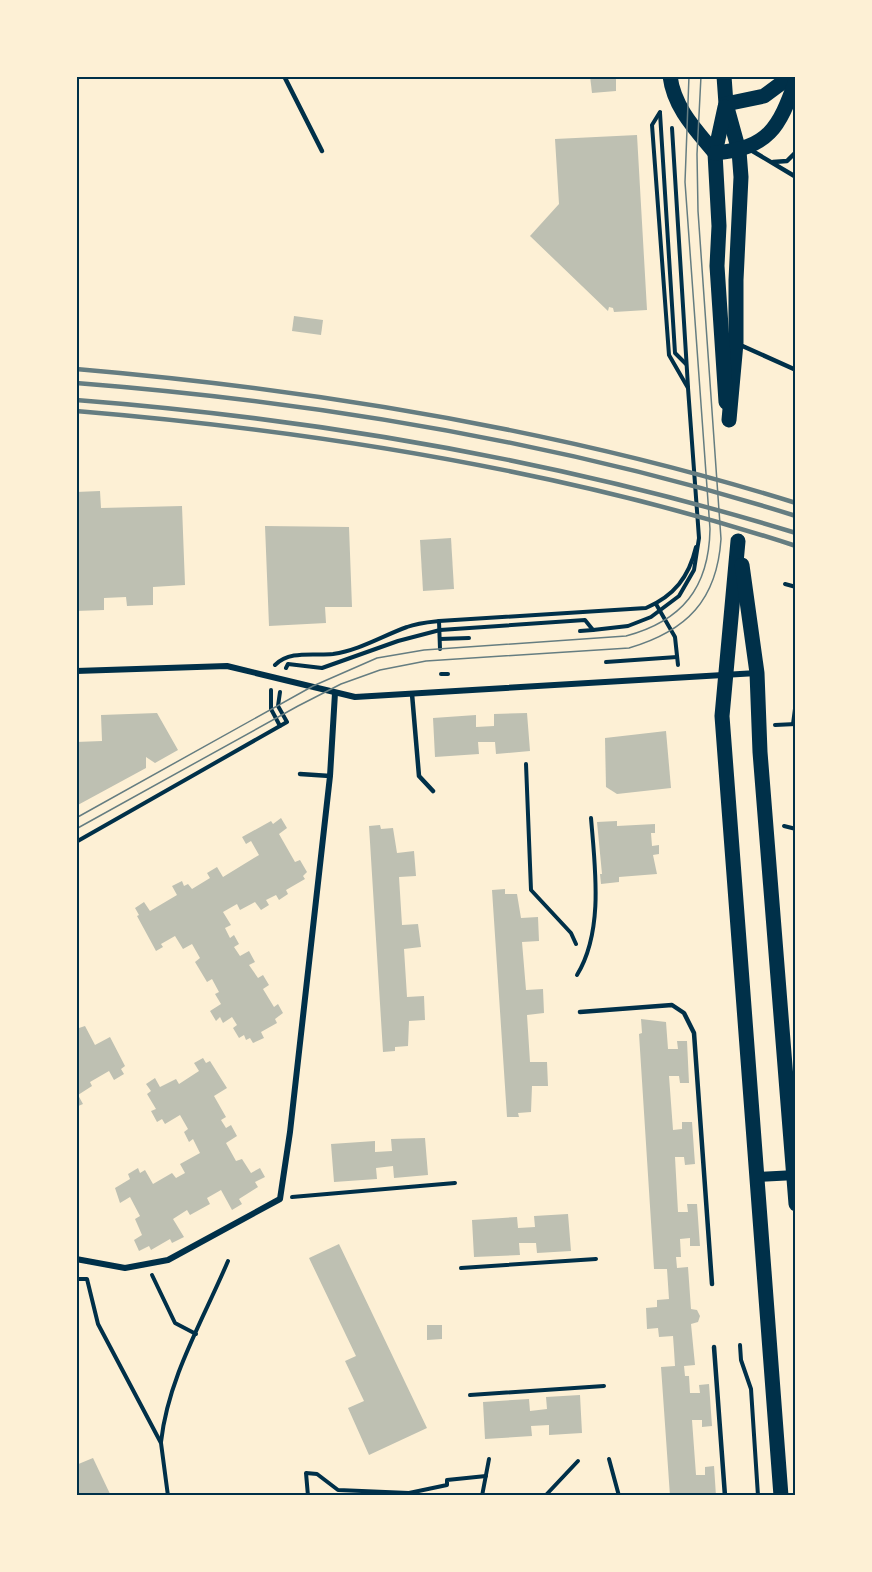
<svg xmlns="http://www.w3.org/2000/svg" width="872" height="1572" font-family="'Golos Text',sans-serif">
	<rect width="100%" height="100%" fill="#fdf0d5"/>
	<g fill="#bec0b2">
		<path d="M590,76H616V91L592,93Z"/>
		<path d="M637,135L647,310L614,312L613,308L609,307L608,311L530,236L559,204L555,139Z"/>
		<path d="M294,316L323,320L321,335L292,331Z"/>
		<path d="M100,491L101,508L182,506L185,585L153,587V605L127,606L126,597L104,598V610L76,611V492Z"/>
		<path d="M265,526L349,527L352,607H325L326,623L269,626Z"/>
		<path d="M451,538L454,589L423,591L420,540Z"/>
		<path d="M157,713L178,750L155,763L146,757V768L76,806V742L102,741L101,715Z"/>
		<path d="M527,713L530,751L496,754L495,742H478L479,754L435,757L433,718L476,715V727L494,726V714Z"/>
		<path d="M666,731L671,788L617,794L606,787L605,738Z"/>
		<path d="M281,818L287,828L279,834L295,862L300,860L307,872L303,876L305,879L286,890L288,894L279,900L276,895L266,900L269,905L261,910L255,902L240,910L237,904L223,912L231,925L225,928L230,938L234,935L239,944L234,947L240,956L249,951L255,962L249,965L258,978L263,975L269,985L263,989L274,1007L278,1004L283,1013L275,1019L277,1023L261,1032L264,1038L253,1043L250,1038L246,1040L244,1035L239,1038L233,1028L237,1025L232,1017L223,1023L220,1017L216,1021L210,1011L221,1004L215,994L219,992L212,979L207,982L195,962L200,958L192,944L183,949L175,936L161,944L163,947L156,951L137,916L139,915L135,908L144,902L150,911L177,895L172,886L182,881L184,886L188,884L192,889L210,878L207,873L217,867L223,877L259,855L251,841L246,844L242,837L271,821L273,824Z"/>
		<path d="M617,821V826L655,824V833H651L652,846L659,845V854L653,855L657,874L619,877V882L601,884L600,874H602L597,822Z"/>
		<path d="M380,825L381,829L393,828L397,853L414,851L416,876L399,877L402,925L418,924L421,947L404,949L407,997L424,996L425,1020L409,1021L408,1046L395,1047V1051L383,1052L369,826Z"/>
		<path d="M505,889V894H517L521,918L538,917L539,941L522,942L526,990L543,989L544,1013L527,1015L530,1062H547L548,1086H532L531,1112L518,1113L519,1117H507L492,890Z"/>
		<path d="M641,1019L666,1022L668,1049H678L677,1041H687L689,1083H680L679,1076H669L673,1130L682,1129V1122H692L695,1164L685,1165L684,1157H675L678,1212H688L687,1204H697L700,1246H690V1238L680,1239L681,1257H676L677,1268L688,1267L691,1309L697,1310L700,1316L698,1322L691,1324L695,1365L684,1366L685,1376H689L690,1393H700L699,1385L709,1384L712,1426L702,1427V1420H692L696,1475H705V1467L714,1466L716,1496H670L661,1367L675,1366L674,1350L673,1336L659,1337L658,1328L647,1329L646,1308L657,1307V1300L669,1299L667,1269H654L639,1034L642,1033Z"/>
		<path d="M76,1023L79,1028L85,1026L95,1045L110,1037L125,1066L121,1069L124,1074L114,1080L109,1071L90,1082L92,1086L78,1095L83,1104L76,1107Z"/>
		<path d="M203,1058L206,1063L210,1061L227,1088L214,1096L226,1117L221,1120L226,1128L231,1125L237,1136L226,1143L236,1161L242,1159L251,1173L260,1168L265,1177L255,1182L258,1187L239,1199L242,1204L232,1210L221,1190L207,1198L210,1204L190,1215L187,1210L173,1219L184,1237L172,1243L170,1239L151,1250L149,1246L139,1251L134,1240L142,1235L135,1219L140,1216L130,1197L120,1203L115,1188L130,1179L128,1174L138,1168L140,1173L145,1170L153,1184L172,1173L176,1178L185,1173L180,1164L200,1153L193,1139L189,1142L184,1132L188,1129L180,1115L165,1124L162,1119L157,1122L151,1111L156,1109L147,1094L151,1091L146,1084L155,1078L160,1087L176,1079L179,1084L199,1071L194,1063Z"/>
		<path d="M425,1138L428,1175L394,1178L393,1166L376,1168L377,1179L334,1182L331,1144L375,1141V1152L392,1151L391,1139Z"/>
		<path d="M568,1214L571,1251L537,1253L536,1243H519L520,1255L474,1257L472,1220L517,1217L518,1228L535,1227L534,1216Z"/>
		<path d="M339,1244L427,1428L369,1455L348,1408L364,1401L345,1361L356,1356L309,1258Z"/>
		<path d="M427,1325H442V1339L427,1340Z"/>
		<path d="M580,1395L582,1433L549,1435V1425L531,1426L532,1436L485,1439L483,1402L529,1399L530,1411L547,1409L546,1397Z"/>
		<path d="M93,1458L111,1496H76V1465Z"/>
	</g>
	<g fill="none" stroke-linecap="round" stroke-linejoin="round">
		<g stroke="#003049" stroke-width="4">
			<path d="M660,113L675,353L686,364"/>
			<path d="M672,128L688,387"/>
			<path d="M785,584L796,587"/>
			<path d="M656,604L675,637L678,665"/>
			<path d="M439,621L440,649"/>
			<path d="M580,631L593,630"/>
			<path d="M440,639L469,638"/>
			<path d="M606,662L677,657"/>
			<path d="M275,665C290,650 313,656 333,654C360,650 382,636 407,627C417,623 429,622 439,621L646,608C674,596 689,577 696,547"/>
			<path d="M286,668L288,664L322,668L398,641L440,630L585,620L593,630L628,626L651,617L679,596L694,570L699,538L688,388L669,355L652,125L660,112"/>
			<path d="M441,674H448"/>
			<path d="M271,690V709L280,726"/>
			<path d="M793,724L796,701"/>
			<path d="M775,725L796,724"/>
			<path d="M526,764L531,890L571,933L576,944"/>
			<path d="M784,826L796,829"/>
			<path d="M76,842L287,722L278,706L280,692"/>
			<path d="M577,975C604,931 595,867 591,818"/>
			<path d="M292,1197L455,1183"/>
			<path d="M461,1268L596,1259"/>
			<path d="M152,1275L175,1323L196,1334"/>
			<path d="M76,1279H87L98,1324L161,1443L168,1496"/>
			<path d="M740,1345L741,1360L751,1389L758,1496"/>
			<path d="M470,1395L604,1386"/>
			<path d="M161,1442C168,1378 203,1320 228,1261"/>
			<path d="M609,1459L619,1496"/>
			<path d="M308,1496L306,1473L317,1474L338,1490L409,1493L447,1485V1480L486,1476"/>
			<path d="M482,1496L489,1459"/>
			<path d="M545,1496L578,1461"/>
		</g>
		<g stroke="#003049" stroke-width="4.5">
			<path d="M284,76L322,151"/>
			<path d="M749,149L796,177"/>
			<path d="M773,162L787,161L796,152"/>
			<path d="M738,344L796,370"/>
			<path d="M412,694L419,776L433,791"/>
			<path d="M300,774L330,776"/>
			<path d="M580,1012L672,1005L684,1013L694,1033L712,1284"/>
			<path d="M714,1347L725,1496"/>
		</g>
		<g stroke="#003049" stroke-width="6">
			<path d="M76,671L227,666L355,697L757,673"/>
			<path d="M76,1259L125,1268L168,1260L280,1199L290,1132L330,776L335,693"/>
		</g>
		<path stroke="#003049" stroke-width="10" d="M758,1177L796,1175"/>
		<g stroke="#003049" stroke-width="15">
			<path d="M670,76C674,108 696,130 715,153"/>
			<path d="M724,76L726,104L739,151L741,177L736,280V343L729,420"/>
			<path d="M726,104L764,96L791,76"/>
			<path d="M725,107L715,153L719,226L717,266L726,402"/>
			<path d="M715,153C769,148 779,128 796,80"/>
			<path d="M738,541L722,716L781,1496"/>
			<path d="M742,565L757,673L760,752L796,1204"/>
		</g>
		<g stroke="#657d81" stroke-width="1.5">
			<path d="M76,818L313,686L377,658L424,650L626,636C682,621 709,588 710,529L685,182L689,76"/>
			<path d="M76,829L298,706L341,684L380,670L426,661L629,648C687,631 717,600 721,539L698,211L697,154L701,76"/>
		</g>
		<g stroke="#657d81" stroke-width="4.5">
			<path d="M76,369C320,390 562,430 796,503"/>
			<path d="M76,383C319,402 563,443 796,516"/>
			<path d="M76,400C320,419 561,461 796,533"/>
			<path d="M76,411C317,431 566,471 796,546"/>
		</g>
	</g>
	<rect width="872" height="1572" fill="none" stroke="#fdf0d5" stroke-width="156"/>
	<rect x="78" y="78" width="716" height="1416" fill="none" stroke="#003049" stroke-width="2"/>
</svg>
